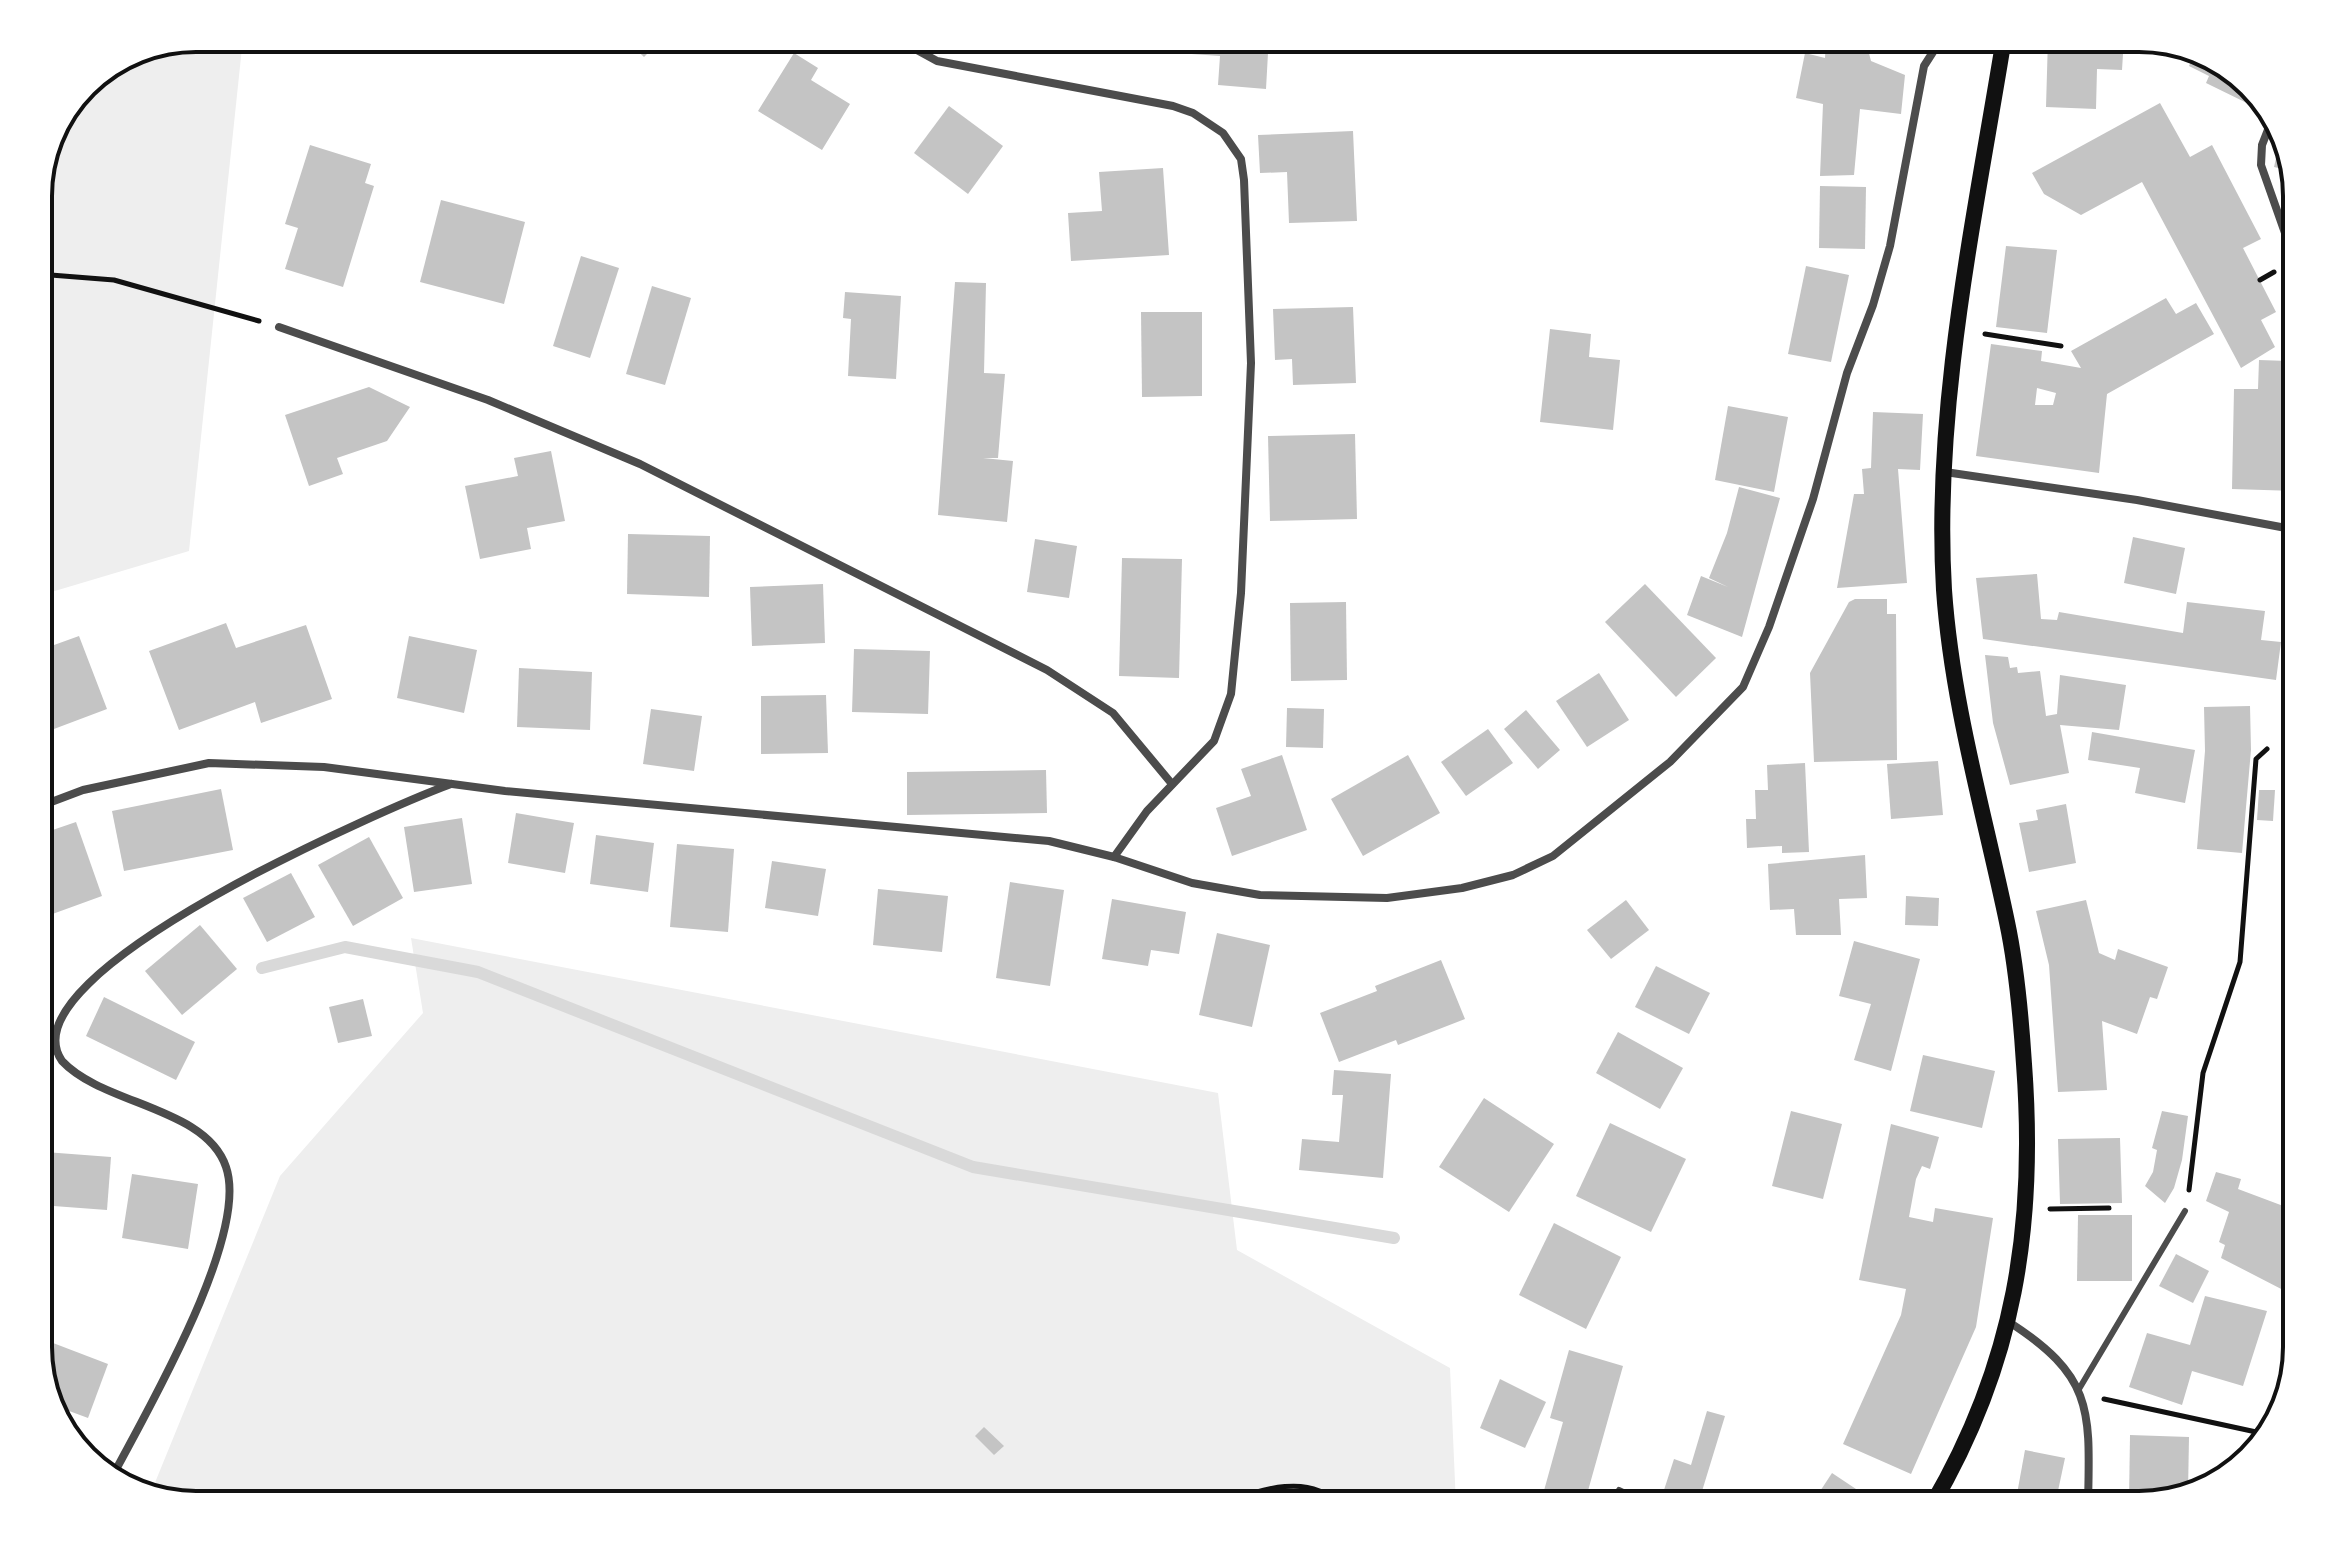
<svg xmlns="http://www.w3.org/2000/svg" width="2335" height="1543" font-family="'IBM Plex Sans',sans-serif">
	<rect width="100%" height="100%" fill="#fff"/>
	<g fill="#eee">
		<path d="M196,38H243L189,551L38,596V186L50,135L85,84L136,50Z"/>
		<path d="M411,938L1218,1093L1237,1250L1450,1368L1456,1505H196L108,1478L102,1471L152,1490L280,1176L423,1013Z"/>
	</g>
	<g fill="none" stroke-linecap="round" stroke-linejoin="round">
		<path stroke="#d9d9d9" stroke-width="12" d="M262,968L345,947L478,972L973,1167L1394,1238"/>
	</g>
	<g fill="#c4c4c4" fill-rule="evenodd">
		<path d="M624,38H663L644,57Z"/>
		<path d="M1163,38H1244L1242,51L1268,53L1266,89L1218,85L1220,56L1163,52Z"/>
		<path d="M1729,38H1767L1768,42L1729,45Z"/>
		<path d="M1826,38H1865L1871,61L1905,75L1901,114L1860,109L1854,175L1820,176L1823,104L1796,98L1805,53L1825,58Z"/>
		<path d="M2048,38H2124L2122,70L2097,69L2096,109L2046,107Z"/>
		<path d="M2174,49L2227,65L2258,100L2255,107L2206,83L2209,76L2189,66L2192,59Z"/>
		<path d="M794,53L818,68L811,80L850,104L822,150L758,111Z"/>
		<path d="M2160,103L2190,157L2212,145L2261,239L2243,248L2276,312L2261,320L2275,347L2241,368L2142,182L2081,215L2044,194L2032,173Z"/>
		<path d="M949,106L1003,146L968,194L914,153Z"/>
		<path d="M1353,131L1357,221L1289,223L1287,172L1260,173L1258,135Z"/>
		<path d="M2282,133L2291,171L2274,167Z"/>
		<path d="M310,145L371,164L365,183L374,186L343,287L285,269L298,228L285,224Z"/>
		<path d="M1163,168L1169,255L1071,261L1068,213L1102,211L1099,172Z"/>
		<path d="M1820,186L1866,187L1865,249L1819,248Z"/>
		<path d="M441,200L525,222L504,304L420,282Z"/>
		<path d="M2006,246L2057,250L2047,333L1996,327Z"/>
		<path d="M581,256L619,268L590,358L553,346Z"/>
		<path d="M1806,266L1849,275L1831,362L1788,354Z"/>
		<path d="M955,282L986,283L984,373L1005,374L998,458H983L1013,461L1007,522L938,515Z"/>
		<path d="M652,286L691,298L665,385L626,374Z"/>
		<path d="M845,292L901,296L896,379L848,376L851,319L843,318Z"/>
		<path d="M2166,298L2176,314L2196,303L2214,334L2107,394L2099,473L1976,456L1991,344L2042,351L2041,361L2081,368L2071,351ZM2037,388L2056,393L2053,405H2035Z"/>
		<path d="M1353,307L1356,383L1293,385L1292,359L1275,360L1273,309Z"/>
		<path d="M1141,312H1202V396L1142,397Z"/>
		<path d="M1550,329L1591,334L1589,357L1620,360L1613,430L1540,422Z"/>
		<path d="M2259,360L2291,361L2290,390H2297V491L2232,489L2234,389H2258Z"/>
		<path d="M369,387L410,407L387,441L337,458L343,474L309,486L285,415Z"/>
		<path d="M1728,406L1788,417L1774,492L1715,480Z"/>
		<path d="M1873,412L1923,414L1920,470L1898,469L1907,583L1837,588L1854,494H1864L1862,469L1871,468Z"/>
		<path d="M1355,434L1357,519L1270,521L1268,436Z"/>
		<path d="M551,451L565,521L527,528L531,549L480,559L465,486L518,476L514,458Z"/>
		<path d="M1739,487L1780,498L1742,637L1687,615L1701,576L1728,587L1709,578L1727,533Z"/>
		<path d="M628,534L710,536L709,597L627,594Z"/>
		<path d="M2133,537L2185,548L2176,594L2124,583Z"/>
		<path d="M1035,539L1077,546L1069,598L1027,592Z"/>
		<path d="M1122,558L1182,559L1179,678L1119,676Z"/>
		<path d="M2037,574L2041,619L2057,620L2059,612L2183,633L2187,602L2265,611L2261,640L2281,642L2276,680L1983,639L1976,578Z"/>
		<path d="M823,584L825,643L752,646L750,587Z"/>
		<path d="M1645,584L1716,658L1676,697L1605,622Z"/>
		<path d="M1855,599H1887V614H1896L1897,760L1814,762L1810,673L1849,602Z"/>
		<path d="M1346,602L1347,680L1291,681L1290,603Z"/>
		<path d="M226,623L236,648L306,625L332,699L261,723L255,702L179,730L149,651Z"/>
		<path d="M79,636L107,709L38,735V637L43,649Z"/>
		<path d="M409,636L477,650L464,713L397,698Z"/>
		<path d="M854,649L930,651L928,714L852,712Z"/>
		<path d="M1985,655L2008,657L2010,668L2017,667L2018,673L2040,671L2046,716L2057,714L2060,675L2126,685L2119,730L2060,725L2069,773L2010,785L1993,723Z"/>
		<path d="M519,668L592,672L590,730L517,727Z"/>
		<path d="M1599,673L1629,720L1587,747L1556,701Z"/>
		<path d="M826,695L828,753L761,754V696Z"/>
		<path d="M2250,706L2251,750L2242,853L2197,849L2205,751L2204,707Z"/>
		<path d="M1287,708L1324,709L1323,748L1286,747Z"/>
		<path d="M651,709L702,716L694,771L643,764Z"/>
		<path d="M1526,710L1560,750L1538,769L1504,729Z"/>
		<path d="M1488,729L1513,763L1466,796L1441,762Z"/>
		<path d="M2092,732L2195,750L2185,803L2135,793L2140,768L2088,760Z"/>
		<path d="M1282,755L1307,830L1232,856L1216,808L1251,796L1241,769Z"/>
		<path d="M1408,755L1440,813L1363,856L1331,799Z"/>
		<path d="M1938,761L1943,815L1891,819L1887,764Z"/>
		<path d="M1805,763L1809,852L1782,853V846L1747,848L1746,819H1756L1755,790H1768L1767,765Z"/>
		<path d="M1046,770L1047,813L907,815V772Z"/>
		<path d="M221,789L233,850L124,871L112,811Z"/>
		<path d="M2259,790H2275L2273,821L2257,820Z"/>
		<path d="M2066,804L2076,863L2029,872L2019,823L2038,820L2036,810Z"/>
		<path d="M516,813L574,823L565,873L508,863Z"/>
		<path d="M462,818L472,884L414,892L404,827Z"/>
		<path d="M76,822L102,896L47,916L38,892V835Z"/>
		<path d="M596,835L654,843L648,892L590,884Z"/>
		<path d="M369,837L403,898L353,926L318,865Z"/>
		<path d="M677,844L734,849L728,932L670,927Z"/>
		<path d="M1865,855L1867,898L1839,899L1841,935H1796L1794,909L1770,910L1768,864Z"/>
		<path d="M772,861L826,869L818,916L765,908Z"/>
		<path d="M291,873L315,917L267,942L243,898Z"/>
		<path d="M1010,882L1064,890L1050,986L996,978Z"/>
		<path d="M878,889L948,896L942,952L873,945Z"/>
		<path d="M1906,896L1939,898L1938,926L1905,925Z"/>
		<path d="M1112,899L1186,912L1179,954L1151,950L1148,966L1102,959Z"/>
		<path d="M1626,900L1649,930L1611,959L1587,930Z"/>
		<path d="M2086,900L2099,953L2115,960L2118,949L2168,967L2157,999L2150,997L2137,1034L2102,1021L2107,1090L2058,1092L2049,965L2036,911Z"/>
		<path d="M200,925L237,969L182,1015L145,971Z"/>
		<path d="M1217,933L1270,945L1252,1027L1199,1015Z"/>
		<path d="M1854,941L1920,959L1891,1071L1854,1060L1871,1004L1839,996Z"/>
		<path d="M1441,960L1465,1019L1398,1045L1396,1040L1339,1062L1320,1013L1377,991L1375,986Z"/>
		<path d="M1656,966L1710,993L1689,1034L1635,1007Z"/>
		<path d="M104,997L195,1042L176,1080L86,1036Z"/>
		<path d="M363,999L372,1036L338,1043L329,1007Z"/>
		<path d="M1618,1032L1683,1068L1660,1109L1596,1073Z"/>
		<path d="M1923,1055L1995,1071L1982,1128L1910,1111Z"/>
		<path d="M1334,1070L1391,1074L1383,1178L1299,1170L1302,1139L1339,1142L1343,1095H1332Z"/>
		<path d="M1484,1098L1554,1144L1509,1212L1439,1167Z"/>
		<path d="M1791,1111L1842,1124L1823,1199L1772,1186Z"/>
		<path d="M2162,1111L2188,1116L2182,1160L2174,1188L2165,1203L2145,1186L2153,1172L2157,1150L2152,1148Z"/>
		<path d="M1610,1123L1686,1159L1651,1232L1576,1196Z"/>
		<path d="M1891,1124L1939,1137L1930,1169L1922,1166L1916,1179L1909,1217L1933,1222L1935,1208L1993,1218L1976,1327L1911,1474L1843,1444L1901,1315L1906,1289L1859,1280Z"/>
		<path d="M2120,1138L2122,1203L2060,1204L2058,1139Z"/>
		<path d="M45,1152L111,1157L107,1210L40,1205Z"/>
		<path d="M2216,1172L2241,1179L2238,1189L2297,1211V1297L2221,1258L2225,1245L2219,1242L2229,1212L2206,1201Z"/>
		<path d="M132,1174L198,1184L188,1249L122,1238Z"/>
		<path d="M2078,1215H2132V1281H2077Z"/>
		<path d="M1554,1223L1621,1257L1586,1329L1519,1295Z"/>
		<path d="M2176,1254L2209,1271L2193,1303L2159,1286Z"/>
		<path d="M2205,1296L2267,1311L2243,1386L2192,1371L2182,1405L2129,1387L2147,1333L2190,1345Z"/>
		<path d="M40,1338L108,1364L88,1418L53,1405L38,1357Z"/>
		<path d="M1569,1350L1623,1366L1584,1505H1540L1563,1422L1550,1418Z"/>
		<path d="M1500,1379L1546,1402L1525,1448L1480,1428Z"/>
		<path d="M1707,1411L1725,1416L1699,1501L1664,1490L1674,1459L1691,1465Z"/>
		<path d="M984,1427L1004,1446L994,1455L975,1436Z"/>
		<path d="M2130,1435L2189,1437L2188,1492L2150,1502L2129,1501Z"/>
		<path d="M2025,1450L2065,1458L2055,1505H2015Z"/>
		<path d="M1832,1473L1880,1505H1811Z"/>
	</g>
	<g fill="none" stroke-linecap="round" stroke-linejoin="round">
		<g stroke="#111" stroke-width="5">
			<path d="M38,274L114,280L259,321"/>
			<path d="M2260,280L2274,272"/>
			<path d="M1985,334L2061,346"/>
			<path d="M2189,1190L2203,1073L2240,962L2256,759L2267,749"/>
			<path d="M2050,1209L2109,1208"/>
			<path d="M2104,1399L2270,1435"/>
			<path d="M1218,1505C1255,1492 1308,1470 1339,1505"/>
		</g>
		<g stroke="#4c4c4c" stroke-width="6">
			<path d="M2287,870L2291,731"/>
			<path d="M38,1077L54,1049"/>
			<path d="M2079,1389L2185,1211"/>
			<path d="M1619,1490L1650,1505"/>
		</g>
		<g stroke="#4c4c4c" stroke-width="8">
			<path d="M895,38L937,61L1173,106L1193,113L1223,133L1241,159L1244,180L1251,363L1241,593L1231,694L1214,741L1147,811L1114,857"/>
			<path d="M2273,117L2262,145L2261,165L2297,267"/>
			<path d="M279,327L488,400L640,464L1047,670L1113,713L1172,784"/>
			<path d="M1945,472L2137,500L2297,530"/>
			<path d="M2291,731L2297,687"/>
			<path d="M38,807L83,790L209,763L324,767L505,791L1049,841L1114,857L1192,883L1260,895L1387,898L1462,888L1513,875L1553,856L1670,762L1743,687L1769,627L1813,499L1847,373L1873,305L1890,246L1924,66L1942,38"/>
			<path d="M2009,1322C2094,1377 2090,1410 2088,1505"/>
			<path d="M111,1479C145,1414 250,1236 226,1167C206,1107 103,1105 62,1061C0,973 394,805 451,784"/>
		</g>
		<path stroke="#111" stroke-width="16" d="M1932,1505C2015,1363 2036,1226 2024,1064C2021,1017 2017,969 2007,922C1984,812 1952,704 1944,590C1933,408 1975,217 2004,38"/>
	</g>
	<path d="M0 0H2335V1543H0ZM196 52H2139A144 144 0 0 1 2283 196V1347A144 144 0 0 1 2139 1491H196A144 144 0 0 1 52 1347V196A144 144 0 0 1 196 52Z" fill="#fff" fill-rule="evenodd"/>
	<path fill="none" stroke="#111" stroke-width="4" d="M196 52H2139A144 144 0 0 1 2283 196V1347A144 144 0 0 1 2139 1491H196A144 144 0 0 1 52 1347V196A144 144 0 0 1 196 52Z"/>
</svg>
